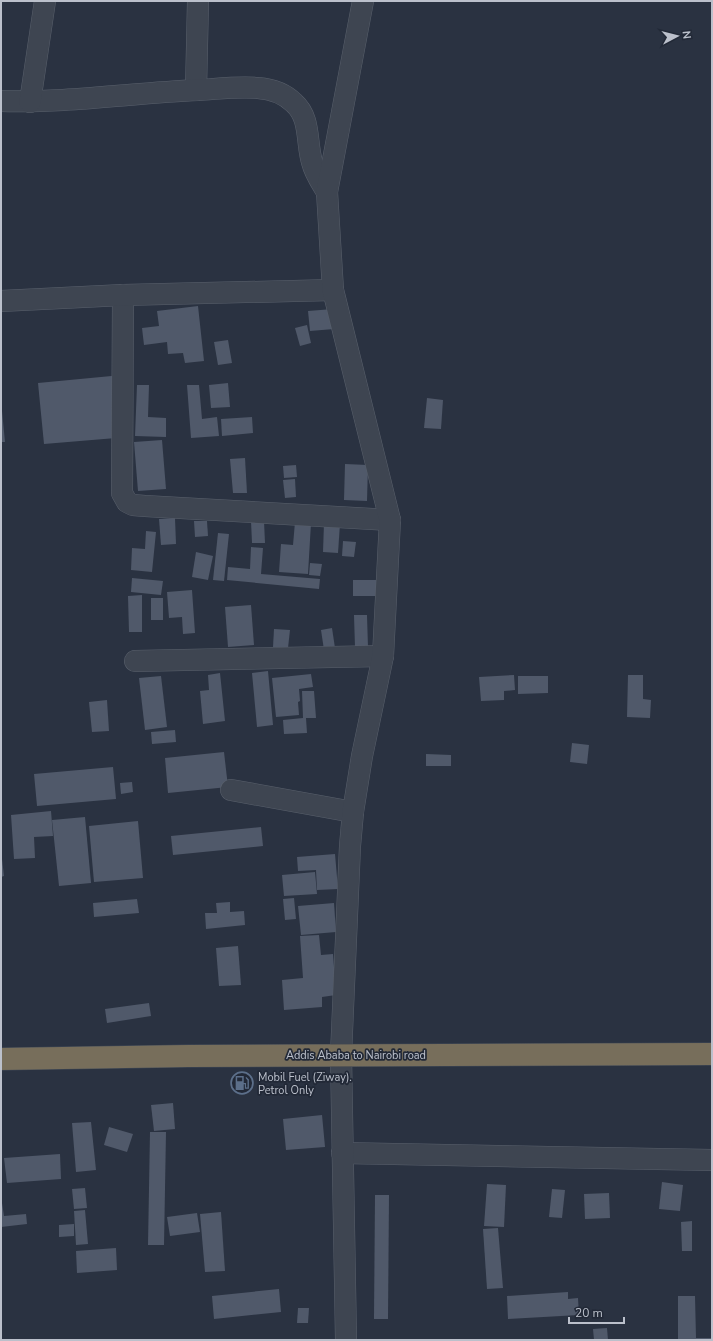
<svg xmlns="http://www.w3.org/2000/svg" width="713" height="1341" font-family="'Nunito Sans',sans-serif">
	<rect width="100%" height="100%" fill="#2a3241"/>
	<g fill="#50596a">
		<path d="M198,306L204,361L185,363L183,353L168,354L167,342L144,345L142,328L159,326L157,311Z"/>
		<path d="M333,309L334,329L310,331L308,311Z"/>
		<path d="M307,325L311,343L300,346L295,328Z"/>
		<path d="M228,340L232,363L218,365L214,342Z"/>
		<path d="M122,375L128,437L44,444L38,383Z"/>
		<path d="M228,383L230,407L211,408L209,385Z"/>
		<path d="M137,385H149L148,417L166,418V437L135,436Z"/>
		<path d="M187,385H199L202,419L217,417L219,436L191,438Z"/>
		<path d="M427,398L443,400L441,429L424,428Z"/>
		<path d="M1,411H2L5,442H1Z"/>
		<path d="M252,417L253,433L222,436L221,419Z"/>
		<path d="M162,440L166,489L138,491L134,442Z"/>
		<path d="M245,458L247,493H233L230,459Z"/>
		<path d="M345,464L368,465L367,501L344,500Z"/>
		<path d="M296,465L297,477L284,478L283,466Z"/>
		<path d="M295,479L296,497L285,498L283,480Z"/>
		<path d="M175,518L176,544L161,545L159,519Z"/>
		<path d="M194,521H207L208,536L195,537Z"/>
		<path d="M251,521H264L265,543H252Z"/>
		<path d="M295,522L311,523L308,574L279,572L281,544L293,545Z"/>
		<path d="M324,523L340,524L338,553L323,552Z"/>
		<path d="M146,531L156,532L152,572L131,570L132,548L145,549Z"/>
		<path d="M218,533L229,534L224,581L213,580Z"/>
		<path d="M343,541L356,542L354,557L342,556Z"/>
		<path d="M251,547L263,548L261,574L320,579L319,589L227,580L228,567L250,569Z"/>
		<path d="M196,552L213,556L208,580L192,577Z"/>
		<path d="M310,563L322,564L320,576L309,575Z"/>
		<path d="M132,578L163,581L161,595L131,592Z"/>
		<path d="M353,580H377L376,596H353Z"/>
		<path d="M192,590L195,633L183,634L182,617L169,618L167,592Z"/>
		<path d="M142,595V632H129L128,596Z"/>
		<rect x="151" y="598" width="12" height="22"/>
		<path d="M251,605L254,645L228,647L225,607Z"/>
		<path d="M354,615H367L368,648H355Z"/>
		<path d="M332,628L335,648L324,650L321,630Z"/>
		<path d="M274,629L290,630L288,648L273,647Z"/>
		<path d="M268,671L273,725L257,727L252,673Z"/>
		<path d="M220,673L225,721L203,724L200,691L209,690L208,675Z"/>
		<path d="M311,674L313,687L299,689L300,701L298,702L299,715L276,717L272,678Z"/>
		<path d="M514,675L515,690L504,691V700L481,701L479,677Z"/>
		<path d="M628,675H643V699L651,700L650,718L627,717Z"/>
		<path d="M161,676L167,727L145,730L139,678Z"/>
		<path d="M518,676H548V693L518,694Z"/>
		<path d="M302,691H314L316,718H306L307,733L284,734L283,720L303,718Z"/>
		<path d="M107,700L109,731L92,732L89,702Z"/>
		<path d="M175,730L176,742L152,744L151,732Z"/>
		<path d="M572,743L589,745L587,764L570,762Z"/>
		<path d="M224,752L228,787L168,793L165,758Z"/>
		<path d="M426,754L451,755V766H426Z"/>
		<path d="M113,767L116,799L37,806L34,774Z"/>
		<path d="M132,782L133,792L121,794L120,783Z"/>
		<path d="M51,811L53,836L34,837L35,858L14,859L11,815Z"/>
		<path d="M85,817L91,883L59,886L52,820Z"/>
		<path d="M138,821L143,878L94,882L89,826Z"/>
		<path d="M261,827L263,846L173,855L171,836Z"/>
		<path d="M335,854L338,889L317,890L316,870L298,871L297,857Z"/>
		<path d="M1,859H2L4,876L1,877Z"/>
		<path d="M315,872L317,894L284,896L282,875Z"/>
		<path d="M294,898L296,919L285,920L283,899Z"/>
		<path d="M137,899L139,913L94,917L93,903Z"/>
		<path d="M230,902V912L244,911L245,925L206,929L205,913H217L216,903Z"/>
		<path d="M334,903L336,932L301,935L298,906Z"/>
		<path d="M319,935L321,955L333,954L336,995L322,997V1007L284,1010L282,980L303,978L300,936Z"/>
		<path d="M238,946L241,985L219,986L216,948Z"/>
		<path d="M149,1003L151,1016L107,1023L105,1009Z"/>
		<path d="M173,1103L175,1129L154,1131L151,1105Z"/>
		<path d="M322,1115L325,1147L286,1150L283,1119Z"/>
		<path d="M91,1122L96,1170L76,1172L72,1123Z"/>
		<path d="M109,1127L133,1134L127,1152L104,1145Z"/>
		<path d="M150,1132H166L164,1245H148Z"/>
		<path d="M60,1154L61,1179L7,1183L4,1158Z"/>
		<path d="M662,1182L683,1185L680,1211L659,1209Z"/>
		<path d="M487,1184L506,1185L504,1227L484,1226Z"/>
		<path d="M85,1188L87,1208L74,1209L72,1189Z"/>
		<path d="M552,1189L565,1190L562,1218L549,1217Z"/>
		<path d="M609,1193L610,1218L585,1219L584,1194Z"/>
		<path d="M375,1195H389L388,1319H374Z"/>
		<path d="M1,1203H2L4,1216L26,1214L27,1224L1,1227Z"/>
		<path d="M85,1210L88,1244L76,1245L74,1211Z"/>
		<path d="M221,1212L225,1271L205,1272L200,1214Z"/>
		<path d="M197,1213L200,1232L170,1236L167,1217Z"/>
		<path d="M692,1221V1251H682L681,1222Z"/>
		<path d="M74,1224V1236L59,1237V1225Z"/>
		<path d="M498,1228L503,1288L487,1289L483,1229Z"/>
		<path d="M116,1248L117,1270L77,1273L76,1251Z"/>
		<path d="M279,1289L281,1312L214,1319L212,1296Z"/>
		<path d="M568,1292V1299L578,1298L579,1315L508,1319L507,1296Z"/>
		<path d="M678,1296H695L696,1338H712V1340H678Z"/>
		<path d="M298,1308H309L308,1323H297Z"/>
		<path d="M607,1328L608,1340H594L593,1329Z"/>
	</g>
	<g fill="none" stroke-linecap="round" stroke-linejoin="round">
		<g stroke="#59606c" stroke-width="22">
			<g id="street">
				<path d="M196,90L198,1"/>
				<path d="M1,101C67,103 132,93 198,90C217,89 239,86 258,88C271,89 285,94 294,103C311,118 306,142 312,162C315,174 321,182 327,192"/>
				<path d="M30,102L45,1"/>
				<path d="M123,295L122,493L127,502L133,505L145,506L390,520"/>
				<path d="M1,301L123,295L333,290"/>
				<path d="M135,661L383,656"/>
				<path d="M231,790L353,812"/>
				<path d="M342,1153L712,1160"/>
				<path d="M346,1340L341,1055L350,846L353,812L362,756L383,656L390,520L333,290L327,192L363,1"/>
			</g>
		</g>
		<g stroke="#454d59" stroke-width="23">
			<path id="highway" d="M1,1059L188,1056L712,1054"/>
		</g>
		<use href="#street" stroke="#3e4551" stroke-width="21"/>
		<use href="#highway" stroke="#776e5b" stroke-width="22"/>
	</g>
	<defs>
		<g id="fuel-ring" transform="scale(1.15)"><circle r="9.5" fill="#222937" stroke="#5c6f8a" stroke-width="1.5"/><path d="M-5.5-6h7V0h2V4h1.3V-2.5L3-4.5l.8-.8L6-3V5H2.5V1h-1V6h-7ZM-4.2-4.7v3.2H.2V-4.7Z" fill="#5c6f8a"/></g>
	</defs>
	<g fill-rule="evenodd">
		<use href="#fuel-ring" x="242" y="1083"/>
	</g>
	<g text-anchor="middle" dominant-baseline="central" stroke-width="3.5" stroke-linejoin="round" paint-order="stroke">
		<g font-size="11" fill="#bbc0cb" stroke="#222937">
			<text x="356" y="1055">Addis Ababa to Nairobi road</text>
		</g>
		<g font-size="11" fill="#bbc0cb" stroke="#222937" text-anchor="start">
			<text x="258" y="1077">Mobil Fuel (Ziway).<tspan x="258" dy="13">Petrol Only</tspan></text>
		</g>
	</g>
	<rect width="713" height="1341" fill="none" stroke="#bbc0cb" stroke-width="4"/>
	<g transform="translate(677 36) rotate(83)" stroke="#222937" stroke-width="3" paint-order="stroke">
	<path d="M0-3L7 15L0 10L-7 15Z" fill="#bbc0cb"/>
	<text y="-6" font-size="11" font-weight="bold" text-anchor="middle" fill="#bbc0cb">N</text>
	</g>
	<path d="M569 1317v6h55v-6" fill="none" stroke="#bbc0cb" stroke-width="2"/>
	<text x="575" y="1317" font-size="12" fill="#bbc0cb" stroke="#222937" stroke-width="3" paint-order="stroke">20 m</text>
</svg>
